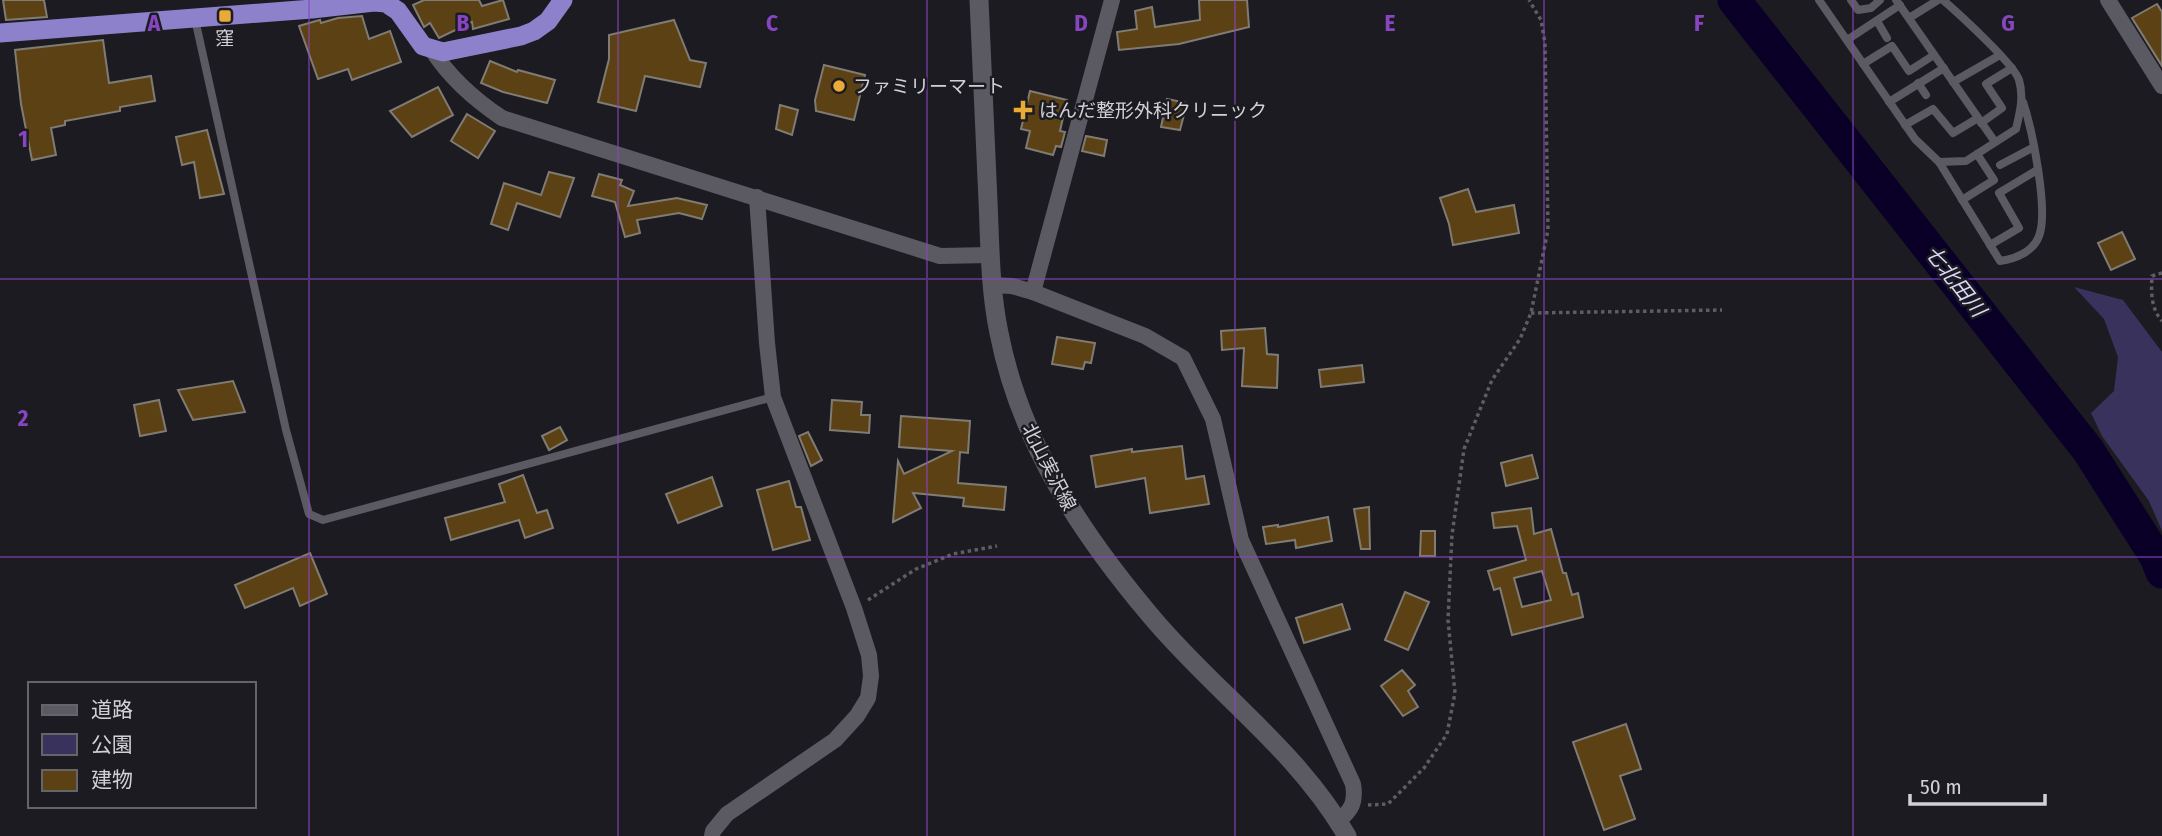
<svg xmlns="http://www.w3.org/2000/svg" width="2162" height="836" font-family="'Fira Sans Condensed','Noto Sans JP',sans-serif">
	<rect width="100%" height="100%" fill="#1b1b21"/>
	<path fill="#39325d" d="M2074,287L2123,300L2162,352V531L2149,501L2102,436L2091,413L2114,391L2118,357L2104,319Z"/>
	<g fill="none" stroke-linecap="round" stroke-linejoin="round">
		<path stroke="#0a0027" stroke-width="33" d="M1734,0L2088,450L2156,557L2162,572"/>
	</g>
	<g fill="#5b4114" stroke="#807b73" stroke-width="2" fill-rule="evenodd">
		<path d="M3,0H44L47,17L6,20Z"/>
		<path d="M424,0H479L482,6L503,0L509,19L473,29L472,22L439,38L430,23L424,27L413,5Z"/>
		<path d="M1199,0H1247L1249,27L1179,44L1119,50L1117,32L1137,29L1135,11L1152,7L1155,27L1200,20Z"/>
		<path d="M2157,4L2162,12V66L2132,18Z"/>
		<path d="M362,16L369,39L390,31L401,62L352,80L348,69L318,79L299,26L316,21L320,20L321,23L338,18Z"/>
		<path d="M674,20L690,60L706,63L700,87L645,76L636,111L598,102L609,59V35Z"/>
		<path d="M103,40L109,83L151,76L155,101L120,107V111L65,121V125L51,128L56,155L32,160L21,104L15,50Z"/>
		<path d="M490,61L517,72L518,70L555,80L547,103L503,92L481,83Z"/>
		<path d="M824,65L865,75L854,120L816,111L815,100Z"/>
		<path d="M438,87L453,115L412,137L390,111Z"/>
		<path d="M1030,91L1067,100L1060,131L1065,132L1061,147L1056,146L1053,155L1026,148L1030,131L1021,129Z"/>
		<path d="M1167,99L1187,103L1180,130L1161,127Z"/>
		<path d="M780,105L798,110L792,135L776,129Z"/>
		<path d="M467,114L495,131L478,158L451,141Z"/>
		<path d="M207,130L224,194L200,198L194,162L182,165L176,137Z"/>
		<path d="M1086,136L1107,140L1104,156L1082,151Z"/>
		<path d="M549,172L574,178L560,217L517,203L508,230L491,224L504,183L541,195Z"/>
		<path d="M599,174L622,180L620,185L634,191L628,206L677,198L707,205L702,219L679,213L637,220L640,233L625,237L615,202L592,196Z"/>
		<path d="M1468,189L1476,212L1514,205L1519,233L1453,245L1449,224L1440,198Z"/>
		<path d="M2122,232L2135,259L2111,270L2098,243Z"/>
		<path d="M1265,328L1267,354L1278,355L1277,388L1242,386L1244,348L1222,350L1221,331Z"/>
		<path d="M1057,337L1095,343L1091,363L1085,362L1083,369L1052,364Z"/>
		<path d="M1362,365L1364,382L1321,387L1319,370Z"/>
		<path d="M233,381L245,412L193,420L178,390Z"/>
		<path d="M159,400L166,431L140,436L134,405Z"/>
		<path d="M832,400L862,402L861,415H870L869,433L830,430Z"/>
		<path d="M901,416L970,421L968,453L960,452L958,483L1006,487L1004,510L963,506L964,498L913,493L921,508L893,522L898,461L904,474L952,451L899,447Z"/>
		<path d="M560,427L567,440L549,450L542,436Z"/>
		<path d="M808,432L822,460L811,466L799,436Z"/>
		<path d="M1182,446L1186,479L1204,476L1209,504L1150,513L1145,478L1096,487L1091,456L1132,449V452Z"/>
		<path d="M1532,455L1538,478L1506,486L1501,463Z"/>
		<path d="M523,475L537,513L547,510L553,528L525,538L519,520L451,540L445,518L505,502L499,484Z"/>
		<path d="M712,477L722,506L678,523L666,494Z"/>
		<path d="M789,481L796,507H801L810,540L773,550L757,490Z"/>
		<path d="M1369,507L1370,549H1361L1354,509Z"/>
		<path d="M1531,508L1534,534L1551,529L1563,573H1566L1572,595L1578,593L1583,617L1512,635L1500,588L1494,590L1488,571L1526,560L1517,526L1494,528L1492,513ZM1542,571L1551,600L1522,607L1514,578Z"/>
		<path d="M1328,517L1332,541L1296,548L1295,540L1266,544L1263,527L1278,525V527Z"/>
		<path d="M1421,531H1435V556H1420Z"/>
		<path d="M310,553L327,594L300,606L293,588L245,608L235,585Z"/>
		<path d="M1405,592L1429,602L1408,650L1385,640Z"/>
		<path d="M1342,604L1350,629L1304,643L1296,618Z"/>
		<path d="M1402,670L1415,685L1408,691L1418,707L1403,716L1381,686Z"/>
		<path d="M1626,724L1641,769L1620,776L1635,819L1604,830L1573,742Z"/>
	</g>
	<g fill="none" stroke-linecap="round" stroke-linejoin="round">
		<g stroke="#5d5d62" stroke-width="3.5" stroke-dasharray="3.5 3.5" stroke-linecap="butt">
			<path d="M2162,273L2152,276C2151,292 2151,309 2162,321"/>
			<path d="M1531,313L1722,310"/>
			<path d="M868,600L916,569L953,554L997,546"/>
			<path d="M1368,805L1388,804L1424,768L1447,734L1455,693L1448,620L1452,535L1464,449L1492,380L1520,339L1531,313L1548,230L1545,43L1541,20L1529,0"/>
		</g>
		<g stroke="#5b5a62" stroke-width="8">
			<path d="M1819,0L1915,139L1939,162L1966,161L2016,129C2020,112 2024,97 2019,80C2015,65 1958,13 1943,0"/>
			<path d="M1851,0L1858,10L1871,8L1880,0"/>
			<path d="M1896,0L1995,142"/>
			<path d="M1909,18L1938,0"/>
			<path d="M195,19L286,430L309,514L323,520L773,397"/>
			<path d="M1877,21L1887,38"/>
			<path d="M1847,40L1900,5"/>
			<path d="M1863,64L1892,46L1909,71L1934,55"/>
			<path d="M1953,82L2000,55"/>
			<path d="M1918,83L1926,95"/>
			<path d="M1889,102L1944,68"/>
			<path d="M1981,123L2002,108L1986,84L2012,68"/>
			<path d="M1905,125L1933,109L1953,133L1978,118"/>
			<path d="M1939,162L2000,261C2015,259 2033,252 2039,236C2049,211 2032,129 2023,102"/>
			<path d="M2000,165L2034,147"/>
			<path d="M1962,200L1994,180L1977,154"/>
			<path d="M1990,245L2019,228L1999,193L2037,170"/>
		</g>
		<g stroke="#5b5a62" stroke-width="16">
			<path d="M2108,0L2162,86"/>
			<path d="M432,50C450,78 475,100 502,118L940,256L990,255"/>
			<path d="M991,285L1012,286L1033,292L1145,336L1183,358L1213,419L1241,540L1353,784C1356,802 1352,810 1338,821"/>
			<path d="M1033,292L1112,0"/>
			<path d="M712,836L713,831L727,814L835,740L857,716L868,698L871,676L869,655L854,608L773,397L767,343L757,197"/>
		</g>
		<path stroke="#5b5a62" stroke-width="19" d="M979,0C982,67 985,134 988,201C990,246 990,290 999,333C1020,441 1080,532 1150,615C1213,691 1296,748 1347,836"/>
		<path stroke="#8c81ca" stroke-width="19" d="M0,33L312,9L374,2L386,3L398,11L423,46L443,52L521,36L534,31L548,21L563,0"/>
	</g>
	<path fill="none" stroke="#8845c2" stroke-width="2" stroke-opacity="0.55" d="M309,0V836M618,0V836M927,0V836M1235,0V836M1544,0V836M1853,0V836M0,279H2162M0,557H2162"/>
	<g fill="#eaaa38" stroke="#1b1b21" stroke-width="2.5">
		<rect x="218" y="9" width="14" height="14" rx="3.5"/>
		<circle cx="839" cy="86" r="7"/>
		<path d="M1019.5 99.5h7v7h7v7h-7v7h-7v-7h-7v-7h7z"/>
	</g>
	<g text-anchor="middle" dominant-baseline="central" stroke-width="5" stroke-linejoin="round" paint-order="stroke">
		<g font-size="19" fill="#d1d1d5" stroke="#1b1b21" text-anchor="start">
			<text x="225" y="38" text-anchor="middle">窪</text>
			<text x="853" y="86">ファミリーマート</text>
			<text x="1039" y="110">はんだ整形外科クリニック</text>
		</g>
		<g font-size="19" fill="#d1d1d5" stroke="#1b1b21">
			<text transform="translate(1049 467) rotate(63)">北山実沢線</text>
		</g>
		<g font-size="21" font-style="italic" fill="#dad7f9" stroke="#1b1b21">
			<text transform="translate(1955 281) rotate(52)">七北田川</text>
		</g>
	</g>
	<g font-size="23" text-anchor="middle" font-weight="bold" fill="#8845c2" stroke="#1b1b21" stroke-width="5" stroke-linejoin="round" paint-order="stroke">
		<text x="154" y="31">A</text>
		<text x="463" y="31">B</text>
		<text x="772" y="31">C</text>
		<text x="1081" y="31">D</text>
		<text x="1390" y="31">E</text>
		<text x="1699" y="31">F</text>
		<text x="2008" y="31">G</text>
		<text x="23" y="147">1</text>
		<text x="23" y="426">2</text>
	</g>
	<rect x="28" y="682" width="228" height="126" fill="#1b1b21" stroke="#646469" stroke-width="2"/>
	<rect x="42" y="705" width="35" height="10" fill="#5b5a62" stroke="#646469" stroke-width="2"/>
	<text x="91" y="717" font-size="21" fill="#d1d1d5">道路</text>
	<rect x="42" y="734" width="35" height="21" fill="#39325d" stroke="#646469" stroke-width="2"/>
	<text x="91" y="752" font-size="21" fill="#d1d1d5">公園</text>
	<rect x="42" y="770" width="35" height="21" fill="#5b4114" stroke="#646469" stroke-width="2"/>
	<text x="91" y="787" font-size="21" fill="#d1d1d5">建物</text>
	<path d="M1910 794v10h135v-10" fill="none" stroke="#d1d1d5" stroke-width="3.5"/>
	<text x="1920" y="794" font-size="21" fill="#d1d1d5" stroke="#1b1b21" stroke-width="5" paint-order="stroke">50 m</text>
</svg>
